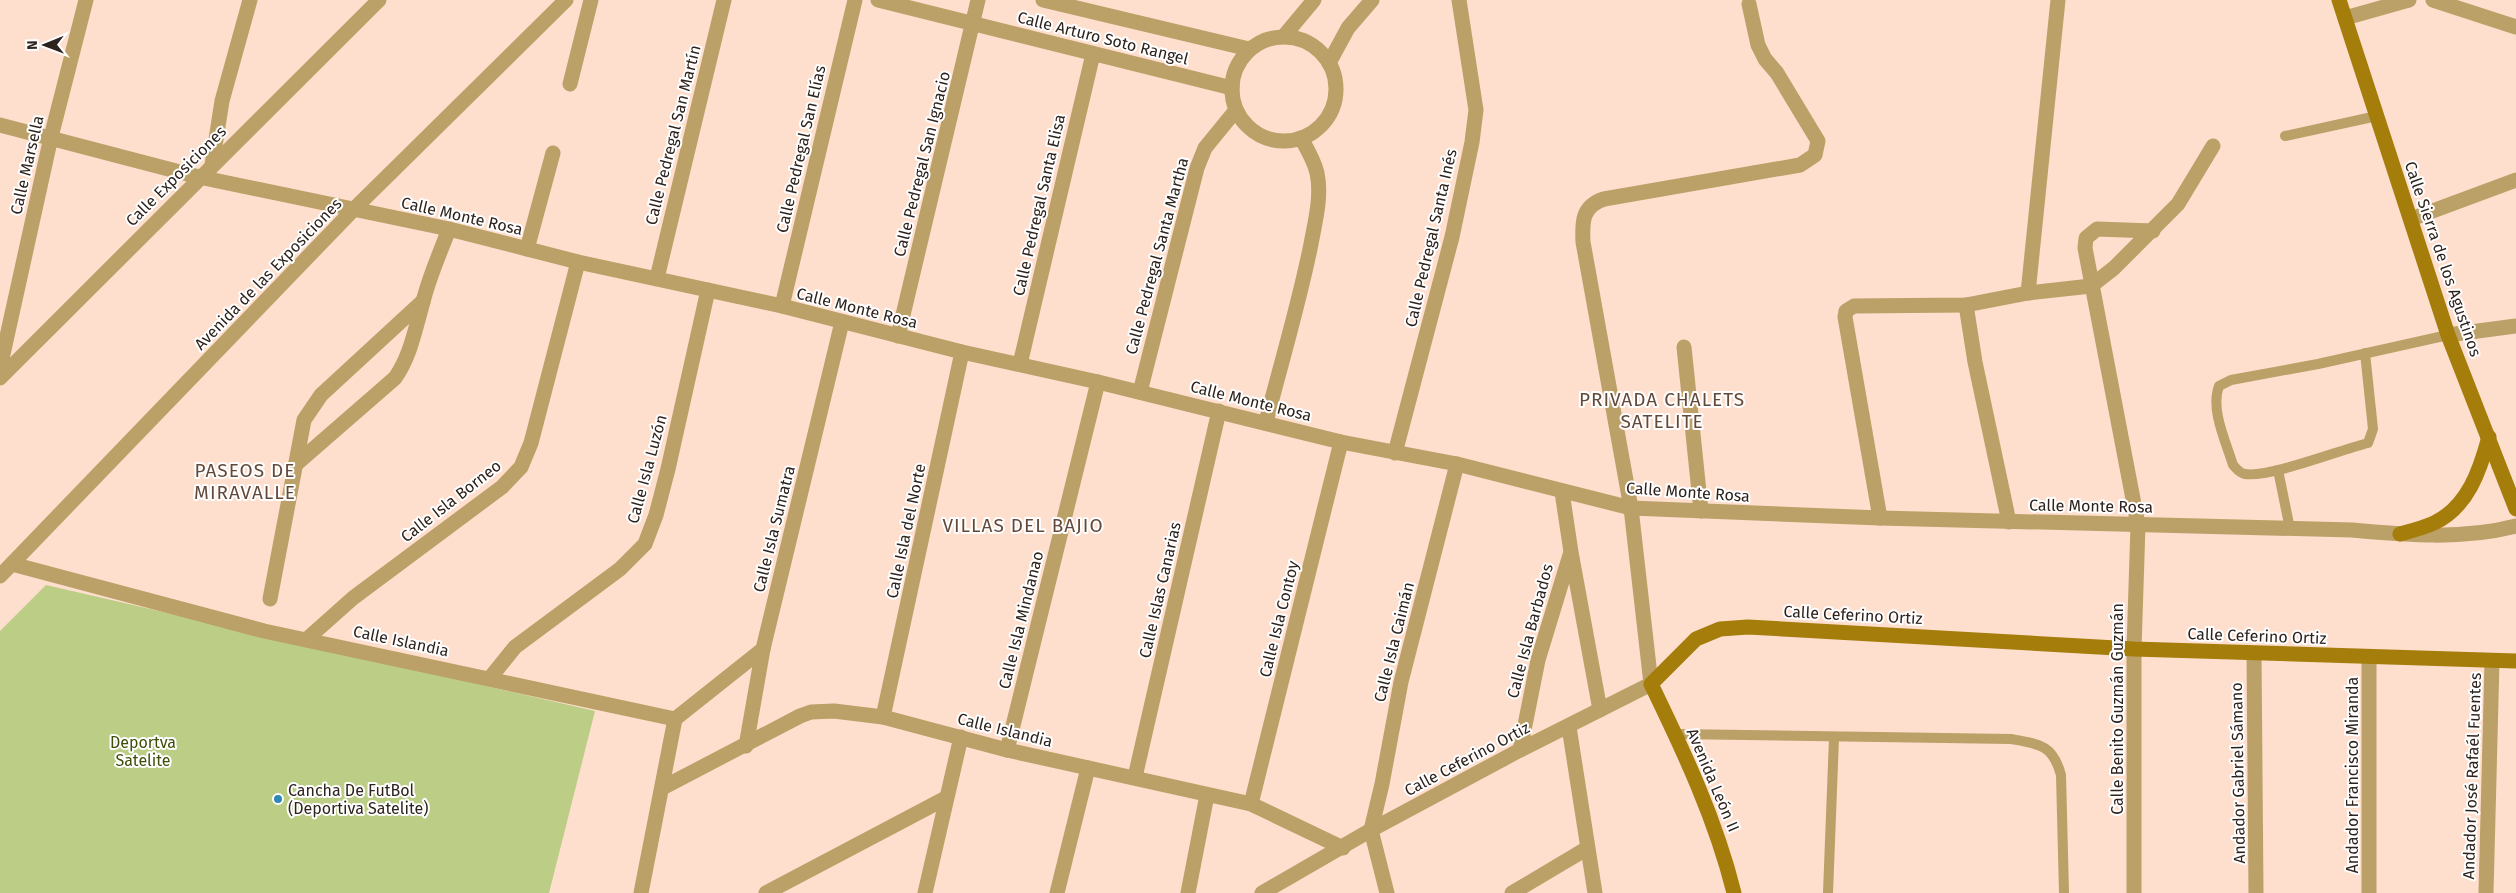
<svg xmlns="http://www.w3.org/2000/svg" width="2516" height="893" viewBox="0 0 2516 893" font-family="'Fira Sans',sans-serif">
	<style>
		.green { fill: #bcce86 }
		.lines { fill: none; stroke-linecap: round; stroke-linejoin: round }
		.lane { stroke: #bba067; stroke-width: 10 }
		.street { stroke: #bba067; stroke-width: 15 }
		.secondary { stroke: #a57d0b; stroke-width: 15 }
		.poi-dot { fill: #2e87b5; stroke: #fff; stroke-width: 2 }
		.labels { text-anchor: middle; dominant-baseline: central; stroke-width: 4; stroke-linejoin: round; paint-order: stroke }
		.street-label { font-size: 16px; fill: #2e221c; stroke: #fff }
		.park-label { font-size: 16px; fill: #414e08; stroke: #fff }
		.poi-label { font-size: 16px; fill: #2e221c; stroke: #fff; text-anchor: start }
		.quarter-label { font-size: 19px; letter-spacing: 1px; fill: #63493a; stroke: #fff }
	</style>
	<rect width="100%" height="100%" fill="#fedecd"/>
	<!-- green -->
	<polygon class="green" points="46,585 595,711 549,893 0,893 0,631"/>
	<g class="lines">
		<!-- lane -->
		<g class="lane">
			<polyline points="2285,136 2377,116"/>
			<path d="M2365 353 2373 429 2368 443C2340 450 2269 478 2245 474 2239 473 2237 469 2233 465 2226 442 2210 409 2219 386L2231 380 2318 364 2448 335"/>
			<polyline points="2278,470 2290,529"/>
			<path d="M1675 734 2011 739C2040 744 2053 745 2061 775L2064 893"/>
			<polyline points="1828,893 1834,738"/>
		</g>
		<!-- street -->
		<g class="street">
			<polyline points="878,0 1232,88"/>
			<polyline points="1043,0 1249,49"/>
			<polyline points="2433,0 2516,27"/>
			<polyline points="2345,18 2409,0"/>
			<polyline points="1284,36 1314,0"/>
			<circle cx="1284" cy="89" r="52"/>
			<polyline points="1329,63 1348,28 1372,0"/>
			<polyline points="570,84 591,0"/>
			<path d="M0 125 199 177 449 229 578 262 782 306 962 352 1098 382 1341 442 1457 464 1631 508 1880 518 2352 530C2407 535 2462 540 2516 526"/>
			<polyline points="212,165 222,101 250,0"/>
			<polyline points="2411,219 2516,180"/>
			<polyline points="527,249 553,153"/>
			<polyline points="657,278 724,0"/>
			<polyline points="2028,293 2058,0"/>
			<polyline points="1966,305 1975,362 2009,522"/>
			<polyline points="782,306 855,0"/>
			<polyline points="2448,335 2516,326"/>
			<polyline points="898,336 978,0"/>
			<polyline points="1684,347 1701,511"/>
			<polyline points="1020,364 1093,54"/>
			<polyline points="0,368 51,137 86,0"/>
			<polyline points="0,378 379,0"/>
			<polyline points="1140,392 1197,168 1205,148 1236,110"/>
			<path d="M1266 422C1281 363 1299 304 1311 244 1315 222 1322 196 1317 173 1314 160 1307 149 1301 138"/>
			<polyline points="1395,453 1452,237 1472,142 1476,110 1459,0"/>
			<path d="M295 465 395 378C411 355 415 329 423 302 429 277 440 253 449 229"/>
			<polyline points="1562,492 1571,552 1600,710"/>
			<polyline points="1880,518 1845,317 1846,311 1854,306 1966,305 2028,293 2091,286 2114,268 2178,204 2213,146"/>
			<polyline points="12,564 264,631 675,719"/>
			<polyline points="0,576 354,209 566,0"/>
			<polyline points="270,599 304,420 321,395 423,301"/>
			<polyline points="307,639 353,598 502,487 521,467 531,443 578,262"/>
			<polyline points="2254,654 2256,893"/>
			<polyline points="2369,657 2369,893"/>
			<polyline points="490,678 515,647 620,569 645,544 656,515 668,469 708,290"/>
			<polyline points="883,717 962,352"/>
			<polyline points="675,719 763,649"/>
			<polyline points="1569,727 1595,893"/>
			<polyline points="746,746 763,649 842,322"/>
			<polyline points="1007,750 1098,382"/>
			<polyline points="1520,750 1538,660 1570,555"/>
			<polyline points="1135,777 1219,411"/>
			<polyline points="664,787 800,716 811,712 834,711 883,717 1007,750 1251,804 1343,848"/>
			<polyline points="1251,804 1341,442"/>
			<polyline points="641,893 675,719"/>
			<polyline points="766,893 946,798"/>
			<polyline points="925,893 961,737"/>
			<polyline points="1057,893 1088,768"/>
			<polyline points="1188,893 1207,795"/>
			<path d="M1262 893 1371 830 1520 750 1651 684 1631 508 1583 242C1582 222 1582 206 1604 199L1800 165 1815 155 1818 141 1777 73 1765 59 1758 45 1749 4"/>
			<polyline points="1387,893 1371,830 1382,784 1401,682 1457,464"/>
			<polyline points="1512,893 1586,849"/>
			<polyline points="2134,893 2134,649 2138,525 2085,248 2086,238 2097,229 2153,231"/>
			<polyline points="2486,893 2492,661"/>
		</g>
		<!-- secondary -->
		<g class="secondary">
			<polyline points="2339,0 2448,335 2516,509"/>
			<path d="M2400 534C2411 531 2423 528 2434 523 2468 507 2480 470 2489 437"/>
			<path d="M1734 893C1716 820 1684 752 1651 684L1696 639 1720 629 1748 627 2134 649 2516 661"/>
		</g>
	</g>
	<!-- markers -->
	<circle class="poi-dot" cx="278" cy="799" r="5"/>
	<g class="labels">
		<!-- street labels -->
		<g class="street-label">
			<text transform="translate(1103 38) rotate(14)">Calle Arturo Soto Rangel</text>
			<text transform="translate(673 135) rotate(-76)">Calle Pedregal San Martín</text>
			<text transform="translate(801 149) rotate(-77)">Calle Pedregal San Elías</text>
			<text transform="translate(922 164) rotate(-76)">Calle Pedregal San Ignacio</text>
			<text transform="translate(27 165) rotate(-77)">Calle Marsella</text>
			<text transform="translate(176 176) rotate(-45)">Calle Exposiciones</text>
			<text transform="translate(1039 205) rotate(-77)">Calle Pedregal Santa Elisa</text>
			<text transform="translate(462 216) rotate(13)">Calle Monte Rosa</text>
			<text transform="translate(1431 238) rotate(-77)">Calle Pedregal Santa Inés</text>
			<text transform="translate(1157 256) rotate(-75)">Calle Pedregal Santa Martha</text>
			<text transform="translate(2443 259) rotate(71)">Calle Sierra de los Agustinos</text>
			<text transform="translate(268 274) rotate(-46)">Avenida de las Exposiciones</text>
			<text transform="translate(857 308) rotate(14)">Calle Monte Rosa</text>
			<text transform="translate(1251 401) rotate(14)">Calle Monte Rosa</text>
			<text transform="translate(647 469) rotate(-75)">Calle Isla Luzón</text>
			<text transform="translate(1688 492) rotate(4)">Calle Monte Rosa</text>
			<text transform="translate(451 501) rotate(-38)">Calle Isla Borneo</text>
			<text transform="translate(2091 506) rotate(1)">Calle Monte Rosa</text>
			<text transform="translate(774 529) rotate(-76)">Calle Isla Sumatra</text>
			<text transform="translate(906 531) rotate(-78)">Calle Isla del Norte</text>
			<text transform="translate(1160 590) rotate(-77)">Calle Islas Canarias</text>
			<text transform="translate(1853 615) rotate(3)">Calle Ceferino Ortiz</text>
			<text transform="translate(1279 619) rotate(-76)">Calle Isla Contoy</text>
			<text transform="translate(1021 620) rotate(-76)">Calle Isla Mindanao</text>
			<text transform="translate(1530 631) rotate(-75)">Calle Isla Barbados</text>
			<text transform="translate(2257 636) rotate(2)">Calle Ceferino Ortiz</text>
			<text transform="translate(401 641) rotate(12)">Calle Islandia</text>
			<text transform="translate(1394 642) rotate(-76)">Calle Isla Caimán</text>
			<text transform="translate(2117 709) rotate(-90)">Calle Benito Guzmán Guzmán</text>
			<text transform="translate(1005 730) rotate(14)">Calle Islandia</text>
			<text transform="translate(1467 759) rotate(-28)">Calle Ceferino Ortiz</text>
			<text transform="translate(2238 773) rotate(-91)">Andador Gabriel Sámano</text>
			<text transform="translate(2352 775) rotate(-90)">Andador Francisco Miranda</text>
			<text transform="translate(2472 776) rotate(-88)">Andador José Rafaél Fuentes</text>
			<text transform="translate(1713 780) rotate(67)">Avenida León II</text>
		</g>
		<!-- park labels -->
		<g class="park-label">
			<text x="143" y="742">Deportva<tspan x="143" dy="18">Satelite</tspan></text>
		</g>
		<!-- poi labels -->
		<g class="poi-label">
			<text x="288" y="790">Cancha De FutBol<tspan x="288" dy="18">(Deportiva Satelite)</tspan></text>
		</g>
		<!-- quarter labels -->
		<g class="quarter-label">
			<text x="1662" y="399">PRIVADA CHALETS<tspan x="1662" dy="22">SATELITE</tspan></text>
			<text x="245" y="470">PASEOS DE<tspan x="245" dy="22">MIRAVALLE</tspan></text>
			<text x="1023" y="525">VILLAS DEL BAJIO</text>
		</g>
	</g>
	<!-- north arrow -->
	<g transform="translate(45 45) rotate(269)" stroke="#ffffff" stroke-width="4" paint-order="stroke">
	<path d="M0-4L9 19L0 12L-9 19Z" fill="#2e221c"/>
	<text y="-8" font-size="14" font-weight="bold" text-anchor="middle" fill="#2e221c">N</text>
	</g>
</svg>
